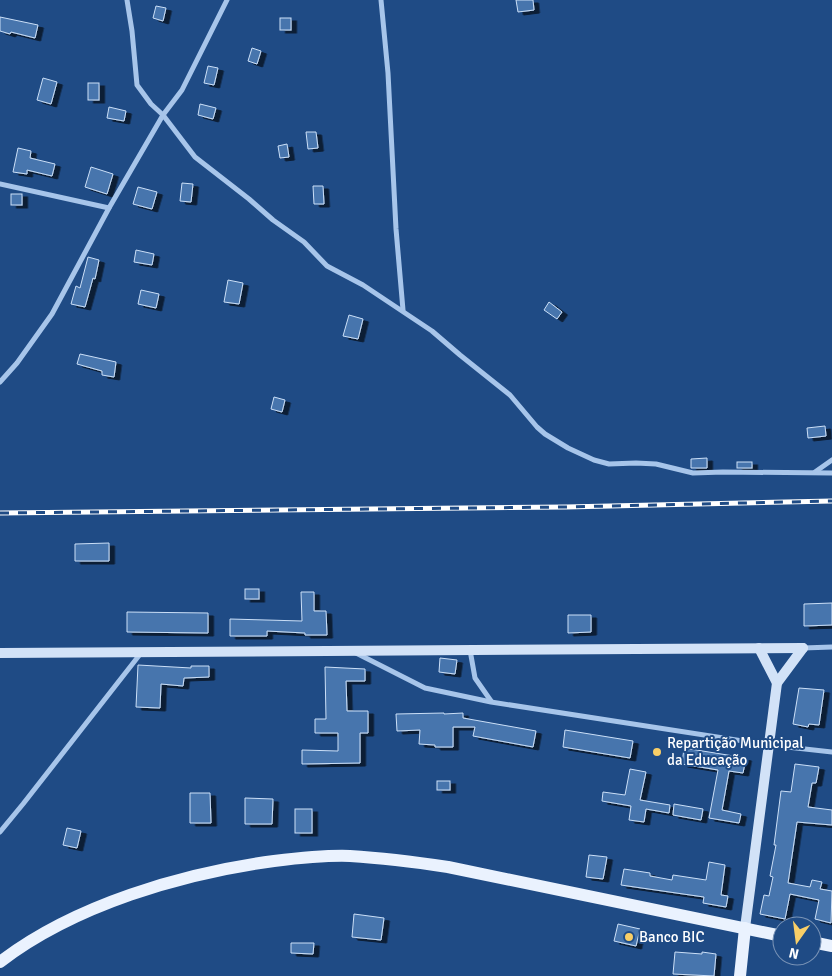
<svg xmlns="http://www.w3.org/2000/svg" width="832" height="976" viewBox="0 0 832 976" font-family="Signika,sans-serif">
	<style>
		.building { fill: #4775ad; stroke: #cbdff7; filter: url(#shadow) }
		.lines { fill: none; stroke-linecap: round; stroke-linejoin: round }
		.street { stroke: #a7c5ea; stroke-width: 5 }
		.secondary { stroke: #d2e2f7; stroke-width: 10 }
		.primary { stroke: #eaf2fe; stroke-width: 12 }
		.rail-casing { stroke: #fff; stroke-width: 5 }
		.rail { stroke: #1f4b85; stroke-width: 3; stroke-dasharray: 9; stroke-linecap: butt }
		.poi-dot { fill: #f8ce67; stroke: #1f4b85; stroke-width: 2 }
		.labels { text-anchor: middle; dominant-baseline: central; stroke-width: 4; stroke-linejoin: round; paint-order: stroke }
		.poi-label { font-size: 15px; fill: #fff; stroke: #1f4b85; text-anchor: start }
	</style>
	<defs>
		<filter id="shadow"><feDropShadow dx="5.5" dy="3" stdDeviation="0" flood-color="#0009"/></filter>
	</defs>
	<rect width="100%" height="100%" fill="#1f4b85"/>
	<!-- building -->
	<g class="building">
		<polygon points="516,0 533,0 534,10 518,12"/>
		<polygon points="156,6 166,8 163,21 153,18"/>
		<polygon points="0,17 38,25 35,38 11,32 10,34 0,31"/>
		<rect x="280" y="18" width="11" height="12"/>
		<polygon points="252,48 261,51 257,64 248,61"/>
		<polygon points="208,66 218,68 214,85 204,83"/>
		<polygon points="43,78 57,82 51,104 37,100"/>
		<rect x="88" y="83" width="11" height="17"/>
		<polygon points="200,104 216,108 213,119 198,115"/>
		<polygon points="109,107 126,111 124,121 107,118"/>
		<polygon points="306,132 316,132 318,148 308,149"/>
		<polygon points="287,144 289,157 280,158 278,146"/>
		<polygon points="18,148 31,151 30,158 55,164 52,176 27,170 27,174 13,172"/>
		<polygon points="91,167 113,174 107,194 85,187"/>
		<polygon points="182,183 193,184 191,202 180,201"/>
		<polygon points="313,186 323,186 324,204 314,204"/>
		<polygon points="138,187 157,192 152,209 133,204"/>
		<rect x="11" y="194" width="11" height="11"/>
		<polygon points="136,250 154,254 152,265 134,262"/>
		<polygon points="88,257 99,260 95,279 93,278 85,307 71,304 76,286 80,288"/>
		<polygon points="228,280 243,283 239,304 224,302"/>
		<polygon points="141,290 159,294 156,308 138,304"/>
		<polygon points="549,302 562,312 557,319 544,310"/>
		<polygon points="349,315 363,319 358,339 343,336"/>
		<polygon points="80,354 116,362 114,377 102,375 102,371 77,364"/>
		<polygon points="274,397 285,400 282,412 271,409"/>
		<polygon points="825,426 826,436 808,438 807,428"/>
		<polygon points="707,458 707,468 691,468 691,459"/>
		<rect x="737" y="462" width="15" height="6"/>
		<polygon points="109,543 109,561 75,561 75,544"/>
		<rect x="245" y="589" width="14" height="10"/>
		<polygon points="301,592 314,592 314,611 326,611 327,635 305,635 305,633 267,631 267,636 230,636 230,619 302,621"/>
		<polygon points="832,603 832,625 804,626 804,604"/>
		<polygon points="127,612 208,613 208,633 127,632"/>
		<polygon points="568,615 591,615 591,632 568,633"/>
		<polygon points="440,658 457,660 455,674 439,672"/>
		<polygon points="138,665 191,668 191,666 209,666 209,677 184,678 183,686 161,684 160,708 136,707"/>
		<polygon points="325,667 365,669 365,681 346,681 347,711 368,711 368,733 360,733 360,763 302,764 302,750 338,751 338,733 315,733 315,719 326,719"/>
		<polygon points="799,688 824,690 819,725 809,724 808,727 793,724"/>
		<polygon points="444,713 444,714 463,713 463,718 536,731 533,747 473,736 475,727 453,727 453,747 435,747 435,745 419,744 420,730 397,731 396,714"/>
		<polygon points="565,730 633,741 630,758 563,747"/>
		<polygon points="684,748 746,758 743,773 729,771 722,810 741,814 739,823 709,818 718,770 682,764"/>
		<polygon points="795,764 819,767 816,783 812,783 808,807 832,810 832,825 797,822 788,883 810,887 812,880 822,882 820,889 832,891 831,923 815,919 819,900 790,894 785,919 760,914 764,895 769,896 773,877 770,876 776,845 774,845 781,791 791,792"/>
		<polygon points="630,769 646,772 640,800 670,805 669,813 646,809 644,822 629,820 631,806 602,801 603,792 625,795"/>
		<rect x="437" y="781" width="13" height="9"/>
		<polygon points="190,793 210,793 211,823 190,823"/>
		<polygon points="245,798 273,799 272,824 245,824"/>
		<polygon points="674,804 703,809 701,820 673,815"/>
		<rect x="295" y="809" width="17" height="24"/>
		<polygon points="67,828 81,831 77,848 63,845"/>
		<polygon points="589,855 607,857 603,879 586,877"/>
		<polygon points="709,862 725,865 721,895 728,896 726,907 703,903 704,897 621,885 624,869 650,873 650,876 672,880 673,875 706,880"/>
		<polygon points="354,914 384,918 381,940 352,937"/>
		<polygon points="618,924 640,929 636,946 614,941"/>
		<polygon points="291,943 314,943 313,954 291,953"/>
		<polygon points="675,952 702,954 702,952 716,954 714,976 673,974"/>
	</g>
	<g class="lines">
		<!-- street -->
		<g class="street">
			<polyline points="127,0 132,31 137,85 151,104 163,115 195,157 249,199 273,220 304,242 327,266 363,285 432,331 460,355 510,395 537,427 545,434 568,448 594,460 609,464 636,463 656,464 693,473 723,472 832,473"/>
			<polyline points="381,0 388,73 396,229 403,310"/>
			<polyline points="0,184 109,208"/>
			<polyline points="0,382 17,363 52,314 109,208 163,115 182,90 227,0"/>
			<polyline points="815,472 832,460"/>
			<polyline points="803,648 832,647"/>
			<polyline points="470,650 475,678 491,701"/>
			<polyline points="356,653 425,688 491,702 769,745 832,752"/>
			<polyline points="0,832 23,804 141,653"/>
		</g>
		<!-- secondary -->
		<g class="secondary">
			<polyline points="759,648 777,683"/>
			<polyline points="0,653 803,648"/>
			<polyline points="745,928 777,683 803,648"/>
		</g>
		<!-- primary -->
		<g class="primary">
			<polyline points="812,942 832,946"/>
			<path d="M0 962C74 905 183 873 274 861 299 858 325 855 350 856 383 858 415 862 448 867L782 936"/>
			<polyline points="740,976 745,928"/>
		</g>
		<defs>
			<polyline id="rail" points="0,513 566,507 832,501"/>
		</defs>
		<!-- rail casing -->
		<use href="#rail" class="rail-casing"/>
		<!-- rail -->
		<use href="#rail" class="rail"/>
	</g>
	<!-- markers -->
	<g class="poi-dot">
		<circle cx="657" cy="752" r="5"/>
		<circle cx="629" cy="937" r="5"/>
	</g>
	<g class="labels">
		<!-- poi labels -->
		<g class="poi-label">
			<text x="667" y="743">Repartição Municipal<tspan x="667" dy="17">da Educação</tspan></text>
			<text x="639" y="937">Banco BIC</text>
		</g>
	</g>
	<!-- north arrow -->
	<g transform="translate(797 941) rotate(194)"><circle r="24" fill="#1f4b85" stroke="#7993b6"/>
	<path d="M0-4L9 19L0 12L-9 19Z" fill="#f8ce67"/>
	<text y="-8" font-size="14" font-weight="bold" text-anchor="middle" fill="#ffffff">N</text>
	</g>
</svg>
